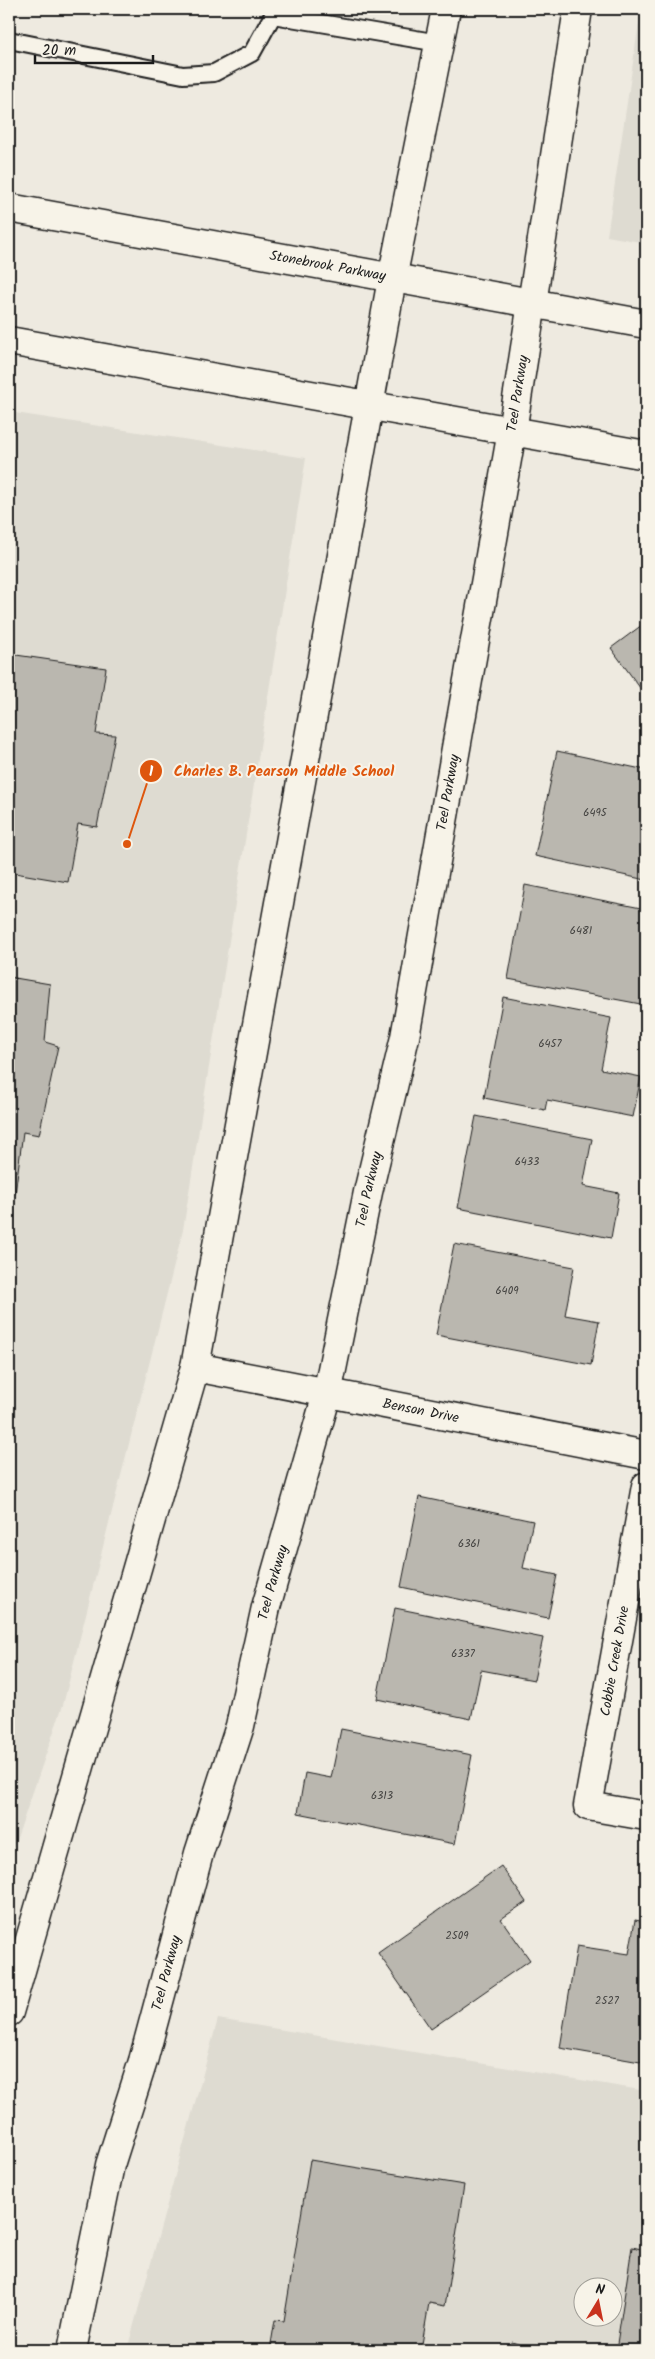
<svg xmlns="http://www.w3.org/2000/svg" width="655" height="2359" viewBox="0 0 655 2359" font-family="Kalam,sans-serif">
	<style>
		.built { fill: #dedbd1; fill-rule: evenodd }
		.building { fill: #bab7af; stroke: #1c1c1c }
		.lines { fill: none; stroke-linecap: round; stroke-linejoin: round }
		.lane-casing { stroke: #1c1c1c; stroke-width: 20 }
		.street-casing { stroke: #1c1c1c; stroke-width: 31 }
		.secondary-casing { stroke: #1c1c1c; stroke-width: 31 }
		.lane { stroke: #f7f3e8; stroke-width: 16 }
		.street { stroke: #f7f3e8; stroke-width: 28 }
		.secondary { stroke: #f7f3e8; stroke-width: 28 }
		.labels { text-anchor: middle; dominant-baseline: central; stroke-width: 4; stroke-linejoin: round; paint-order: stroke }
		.number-label { font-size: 11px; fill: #444341 }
		.street-label { font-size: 14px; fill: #1c1c1c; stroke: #f7f3e8 }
		.leader { fill: none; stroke: #de560d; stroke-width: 2 }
		.callout-dot { fill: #de560d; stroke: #f7f3e8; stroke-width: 2 }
		.mark-label { font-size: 15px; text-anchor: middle; font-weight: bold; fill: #fff }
		.callout-label { font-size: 15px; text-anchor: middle; font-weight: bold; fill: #de560d; stroke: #f7f3e8; stroke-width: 4; stroke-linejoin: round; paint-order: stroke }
	</style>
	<rect width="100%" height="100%" fill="#eeeae0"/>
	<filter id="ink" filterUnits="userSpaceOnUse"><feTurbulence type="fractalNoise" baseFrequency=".02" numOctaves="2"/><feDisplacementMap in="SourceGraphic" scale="10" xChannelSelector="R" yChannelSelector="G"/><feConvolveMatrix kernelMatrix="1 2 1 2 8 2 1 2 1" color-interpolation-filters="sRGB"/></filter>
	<g filter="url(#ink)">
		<!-- built -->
		<g class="built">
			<polygon points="641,9 646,9 646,243 607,236"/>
			<polygon points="9,412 306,458 183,1230 63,1705 9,1861"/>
			<path d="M218 2019 646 2091V2350H127ZM582 2286H612V2316H582Z"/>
		</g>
		<!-- building -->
		<g class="building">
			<polygon points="646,622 646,696 611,648"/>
			<polygon points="9,654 106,668 96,734 115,735 97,827 78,824 68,882 9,872"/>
			<polygon points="557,751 646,770 646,880 535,856"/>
			<polygon points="525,885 646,909 646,1005 508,979"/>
			<polygon points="9,977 50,984 45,1042 58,1046 39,1135 23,1132 15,1194 9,1193"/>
			<polygon points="503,997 611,1018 601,1069 641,1077 633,1117 547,1100 545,1110 484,1098"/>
			<polygon points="476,1116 592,1139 583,1186 619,1193 611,1238 458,1208"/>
			<polygon points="454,1244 574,1267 565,1315 599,1321 591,1365 436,1335"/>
			<polygon points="419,1497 533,1521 523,1568 557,1575 548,1618 401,1587"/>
			<polygon points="395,1608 543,1638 534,1680 481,1670 471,1719 377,1699"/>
			<polygon points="341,1729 472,1755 455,1844 298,1813 305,1773 331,1778"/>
			<polygon points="501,1866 526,1902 501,1919 530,1960 431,2029 378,1953"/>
			<polygon points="635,1920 646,1922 646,2063 560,2048 577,1946 629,1954"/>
			<polygon points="310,2160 464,2185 445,2306 429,2303 421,2350 270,2350 275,2320 284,2321"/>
			<polygon points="632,2247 646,2250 646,2350 616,2350"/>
			<polygon points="512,2342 535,2350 510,2350"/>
		</g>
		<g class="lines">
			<defs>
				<g id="lane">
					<polyline points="273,15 439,43"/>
					<polyline points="9,40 183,75 214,73 252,53 273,15 274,9"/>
				</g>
				<g id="street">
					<path id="s1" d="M195 1367 646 1455"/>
					<polyline points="646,1486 588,1806 646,1816"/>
				</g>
				<g id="secondary">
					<path id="s2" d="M9 208 646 324"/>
					<polyline points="9,341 646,455"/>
					<polyline points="9,2012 195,1367 392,279 446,9"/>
					<path id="s3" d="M72 2350 110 2165 143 2061 199 1853 240 1726 266 1607 327 1394 368 1192 405 1037 512 431 578 9"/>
				</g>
			</defs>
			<!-- lane casing -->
			<use href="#lane" class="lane-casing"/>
			<!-- street casing -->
			<use href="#street" class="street-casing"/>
			<!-- secondary casing -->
			<use href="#secondary" class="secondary-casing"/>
			<!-- lane -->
			<use href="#lane" class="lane"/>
			<!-- street -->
			<use href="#street" class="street"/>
			<!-- secondary -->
			<use href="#secondary" class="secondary"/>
		</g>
	</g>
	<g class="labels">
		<!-- number labels -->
		<g class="number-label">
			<text x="595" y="813">6495</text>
			<text x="581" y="931">6481</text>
			<text x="550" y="1044">6457</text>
			<text x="527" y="1162">6433</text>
			<text x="507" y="1291">6409</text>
			<text x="469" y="1544">6361</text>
			<text x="463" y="1654">6337</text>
			<text x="382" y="1796">6313</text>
			<text x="457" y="1936">2509</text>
			<text x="607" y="2001">2527</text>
		</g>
		<!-- street labels -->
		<g class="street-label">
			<text stroke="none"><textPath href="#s2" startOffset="324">Stonebrook Parkway</textPath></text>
			<text stroke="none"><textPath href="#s3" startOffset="2009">Teel Parkway</textPath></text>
			<text stroke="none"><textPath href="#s3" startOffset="1604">Teel Parkway</textPath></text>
			<text stroke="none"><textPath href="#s3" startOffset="1199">Teel Parkway</textPath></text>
			<text stroke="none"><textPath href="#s1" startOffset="230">Benson Drive</textPath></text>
			<text stroke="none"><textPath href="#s3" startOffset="794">Teel Parkway</textPath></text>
			<text transform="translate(615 1661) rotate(-80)">Cobbie Creek Drive</text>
			<text stroke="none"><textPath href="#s3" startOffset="389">Teel Parkway</textPath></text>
		</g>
	</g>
	<!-- callouts -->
	<path class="leader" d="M127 844L151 771"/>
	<g class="callout-dot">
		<circle cx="127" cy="844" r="5"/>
		<circle cx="151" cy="771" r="12"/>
	</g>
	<g class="mark-label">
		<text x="151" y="776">1</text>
	</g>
	<g class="callout-label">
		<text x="284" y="776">Charles B. Pearson Middle School</text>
	</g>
	<!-- margin -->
	<rect width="655" height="2359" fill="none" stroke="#f7f3e8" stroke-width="30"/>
	<rect x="15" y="15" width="625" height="2329" fill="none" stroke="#1c1c1c" stroke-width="2" filter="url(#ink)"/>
	<!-- north arrow -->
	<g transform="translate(598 2302) rotate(10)"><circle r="24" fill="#f7f3e8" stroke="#9f9d96"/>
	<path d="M0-4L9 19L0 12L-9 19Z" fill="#c8321e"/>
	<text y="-8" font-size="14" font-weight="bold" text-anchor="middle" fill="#1c1c1c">N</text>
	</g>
	<!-- scale -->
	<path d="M35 55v8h118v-8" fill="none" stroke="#1c1c1c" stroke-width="2.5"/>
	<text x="42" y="55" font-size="15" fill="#1c1c1c" stroke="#f7f3e8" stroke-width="4" paint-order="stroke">20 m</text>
</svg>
